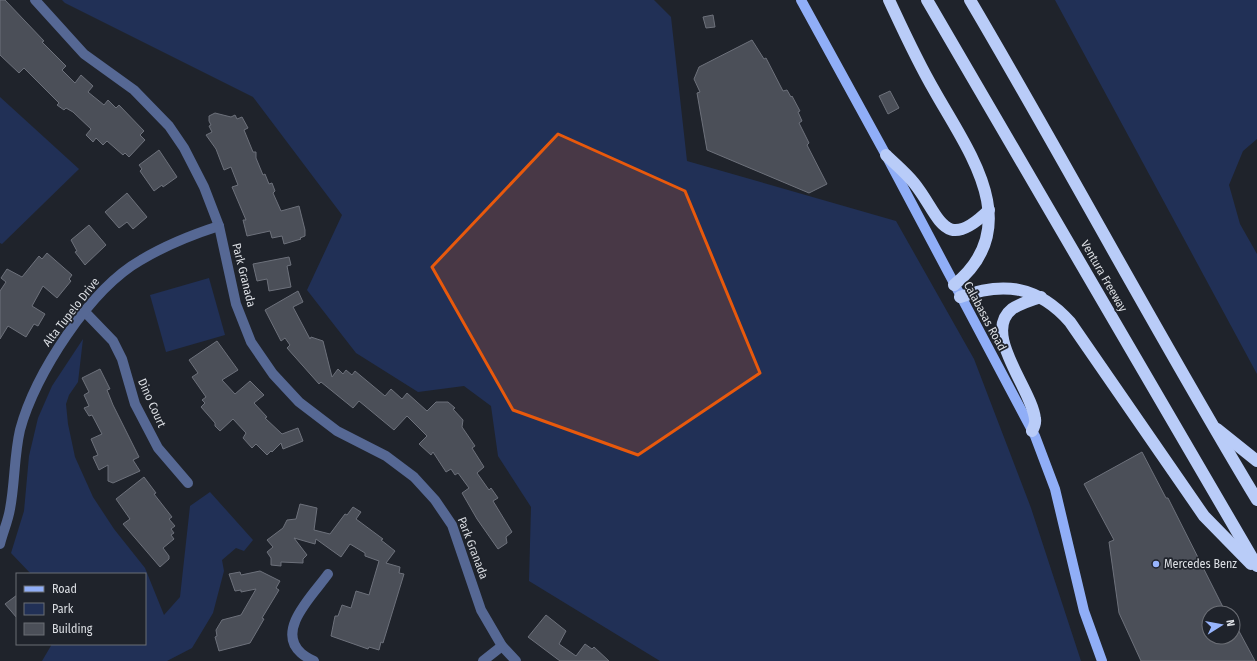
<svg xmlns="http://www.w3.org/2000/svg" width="1257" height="661" viewBox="0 0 1257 661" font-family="'Fira Sans Condensed',sans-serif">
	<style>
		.green { fill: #213056 }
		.building { fill: #4b4f58; stroke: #6d717b }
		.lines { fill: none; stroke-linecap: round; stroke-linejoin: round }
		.minor { stroke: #566894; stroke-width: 10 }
		.major { stroke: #90aef7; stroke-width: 10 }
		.highway { stroke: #b9ccf8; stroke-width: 12 }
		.marked { fill: #e8590c; fill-opacity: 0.2; stroke: #e8590c; stroke-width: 3; stroke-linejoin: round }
		.poi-dot { fill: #98b5fd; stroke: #1f232b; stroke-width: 1.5 }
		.labels { text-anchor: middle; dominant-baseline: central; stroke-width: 3.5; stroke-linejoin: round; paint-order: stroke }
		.street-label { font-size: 12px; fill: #dcdfe4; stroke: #1f232b }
		.poi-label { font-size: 12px; fill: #dcdfe4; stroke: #1f232b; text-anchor: start }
	</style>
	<rect width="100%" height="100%" fill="#1f232b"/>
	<!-- green -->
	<g class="green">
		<polygon points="62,0 654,0 671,17 687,161 896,221 974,359 1031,508 1081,661 660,661 529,581 531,507 498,456 491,406 464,386 418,392 356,353 307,290 342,215 253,97 65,3"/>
		<polygon points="1055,0 1257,0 1257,139 1243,151 1229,185 1240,224 1257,254 1257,374"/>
		<polygon points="0,97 79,169 2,244 0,243"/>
		<polygon points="209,278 225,335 166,352 150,295"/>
		<polygon points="83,339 78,382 69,395 66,404 68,424 75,457 93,497 114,529 145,568 164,615 180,597 190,506 210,492 253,540 244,551 236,548 222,560 224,571 213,613 192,648 167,661 42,661 52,644 145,644 145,574 31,574 11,553 24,511 29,456 38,418 52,386"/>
	</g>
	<!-- building -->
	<g class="building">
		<polygon points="0,0 5,0 44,41 42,42 66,66 62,70 75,83 81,75 93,86 88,92 104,105 108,100 116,108 119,105 144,131 140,135 145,140 129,157 125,153 123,155 107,141 103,145 96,138 93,142 86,135 91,129 73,112 66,108 64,110 57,105 59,103 24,68 19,73 0,55"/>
		<polygon points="713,15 715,27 706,28 703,17"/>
		<polygon points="752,40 764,59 766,58 783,91 787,90 791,97 792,96 800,111 798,112 802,121 799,123 809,143 807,145 827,184 809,193 707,150 697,93 700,92 694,79 699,67"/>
		<polygon points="890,91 899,108 888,114 879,96"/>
		<polygon points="215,113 231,117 235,115 237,119 242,117 248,128 244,130 253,152 256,152 256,158 263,175 265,174 269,184 272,183 275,191 273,193 281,211 299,206 305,230 305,236 300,238 301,239 284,244 282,236 272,238 270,231 247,236 243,220 246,220 232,187 238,185 231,167 224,170 216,149 206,135 212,132 209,126 211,125 209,121 209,116"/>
		<polygon points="159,150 177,177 163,187 162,185 154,191 140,171 142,169 139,165"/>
		<polygon points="127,193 147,217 133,229 127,222 119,228 105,212"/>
		<polygon points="89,225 106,245 85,265 75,252 77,251 71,240"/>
		<polygon points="47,253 72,275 69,279 71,281 57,298 43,286 32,306 45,314 38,326 34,324 26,337 8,326 0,339 0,291 6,282 1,278 7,269 22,277 39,256 42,259"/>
		<polygon points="289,257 291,265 287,266 291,287 269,291 267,279 257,281 253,264"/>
		<polygon points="298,291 303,302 293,307 310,339 311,337 323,341 332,377 338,369 343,374 346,370 352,375 355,371 385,396 391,389 402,399 407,393 427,411 436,402 448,402 455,408 453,409 463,420 462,427 475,446 472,448 484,467 477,473 489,490 491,488 498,498 493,501 512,532 506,537 507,543 498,549 477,519 462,493 469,488 458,473 455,475 451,469 446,472 433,452 431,455 419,444 427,436 407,416 394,430 359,401 353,408 321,382 319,384 287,348 290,345 285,338 281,341 265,310"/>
		<polygon points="217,341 238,370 222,380 235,394 250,381 264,395 254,403 267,417 265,418 282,434 298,428 303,441 283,449 281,443 272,452 271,451 267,455 256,444 252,448 243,438 246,433 233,419 220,431 215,426 215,423 201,407 205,403 202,400 206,397 192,377 198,373 189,360"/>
		<polygon points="100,369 110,389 107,390 113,405 139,457 133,460 140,471 113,483 108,481 108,465 99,470 93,457 98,455 91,439 102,434 92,415 89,416 84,408 89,406 84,395 89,392 82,378"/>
		<polygon points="1142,452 1166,498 1168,498 1226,613 1209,613 1209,637 1233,637 1233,620 1255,661 1141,661 1119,613 1109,542 1114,540 1084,484"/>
		<polygon points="144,477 156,493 154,494 172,517 169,519 175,526 171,529 174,533 171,535 174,539 163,548 169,556 169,559 160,567 123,524 130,519 116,499"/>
		<polygon points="300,504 317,508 314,530 330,534 345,514 347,515 353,507 361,512 356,519 383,539 381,540 395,551 386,563 400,567 399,573 404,574 383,643 381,642 379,650 369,647 368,649 331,636 335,616 338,616 342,605 351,608 356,591 369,595 379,561 365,556 365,553 350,544 341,557 316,539 315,544 294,538 307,555 303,559 303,563 281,562 281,566 271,565 271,558 267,552 273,547 267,540 283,528 287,520 296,519"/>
		<polygon points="260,571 280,581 276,588 279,590 262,618 264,619 250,643 219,651 215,637 217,636 216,630 222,620 241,615 256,589 241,592 241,590 235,591 229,574 240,572 241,575"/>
		<polygon points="17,595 17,618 5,604"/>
		<polygon points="546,615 566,631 559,644 576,656 585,644 592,649 594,647 609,661 560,661 528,637"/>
	</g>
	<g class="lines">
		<!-- minor -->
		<g class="minor">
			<polyline points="35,0 84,54 134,90 169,126 184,148 204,187 219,226 236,304 251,342 273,374 299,402 337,431 386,456 414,477 435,500 452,525 481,610 502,646 516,661"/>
			<polyline points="85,312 113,341 122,359 135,404 158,448 188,483"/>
			<path d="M0 544C3 532 8 521 10 509 15 483 14 456 20 430 35 374 90 289 141 260 166 245 191 235 219 226"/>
			<path d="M314 661C310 659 304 656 301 653 275 630 314 594 328 574"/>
			<polyline points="483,661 502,646"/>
		</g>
		<!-- major -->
		<polyline class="major" points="801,0 886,155 1035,436 1055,489 1084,611 1102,661"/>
		<!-- highway -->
		<g class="highway">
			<path d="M889 0C903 30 917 61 934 90 968 151 1027 226 954 285"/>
			<polyline points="927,0 1257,566"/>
			<path d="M970 0C1068 166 1158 336 1257 500"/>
			<path d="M886 155C895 164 906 173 914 183 940 215 943 255 989 210"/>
			<path d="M960 297C1004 281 1038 286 1070 322L1204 516 1251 564"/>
			<polyline points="1217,429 1257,461"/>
			<path d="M1032 431C1034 427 1036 423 1035 419 1032 389 981 333 1012 309 1021 303 1031 300 1041 297"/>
		</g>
	</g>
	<!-- marked area -->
	<path class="marked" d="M558 134 685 191 760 373 638 455 513 410 432 267Z"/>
	<!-- markers -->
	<circle class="poi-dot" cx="1156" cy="564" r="4"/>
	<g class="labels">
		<!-- street labels -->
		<g class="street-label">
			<text transform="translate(244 275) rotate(76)">Park Granada</text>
			<text transform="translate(1104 276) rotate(60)">Ventura Freeway</text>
			<text transform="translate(71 312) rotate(-52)">Alta Tupelo Drive</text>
			<text transform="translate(985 316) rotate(62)">Calabasas Road</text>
			<text transform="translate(152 403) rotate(66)">Dino Court</text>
			<text transform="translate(473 548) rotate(69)">Park Granada</text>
		</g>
		<!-- poi labels -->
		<g class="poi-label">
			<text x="1164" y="564">Mercedes Benz</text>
		</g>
	</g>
	<!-- legend -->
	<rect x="16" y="573" width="130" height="72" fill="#1f232b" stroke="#6b6e75"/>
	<rect x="24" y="586" width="20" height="6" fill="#90aef7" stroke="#6b6e75"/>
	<text x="52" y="593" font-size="12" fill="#dcdfe4">Road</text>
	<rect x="24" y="603" width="20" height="12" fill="#213056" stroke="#6b6e75"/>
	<text x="52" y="613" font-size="12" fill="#dcdfe4">Park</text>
	<rect x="24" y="623" width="20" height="12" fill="#4b4f58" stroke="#6b6e75"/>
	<text x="52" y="633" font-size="12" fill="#dcdfe4">Building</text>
	<!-- north arrow -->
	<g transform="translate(1221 625) rotate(79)"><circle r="19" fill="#1f232b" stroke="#6b6e75"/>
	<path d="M0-3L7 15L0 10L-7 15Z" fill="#98b5fd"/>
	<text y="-6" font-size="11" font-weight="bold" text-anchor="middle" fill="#dcdfe4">N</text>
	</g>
</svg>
